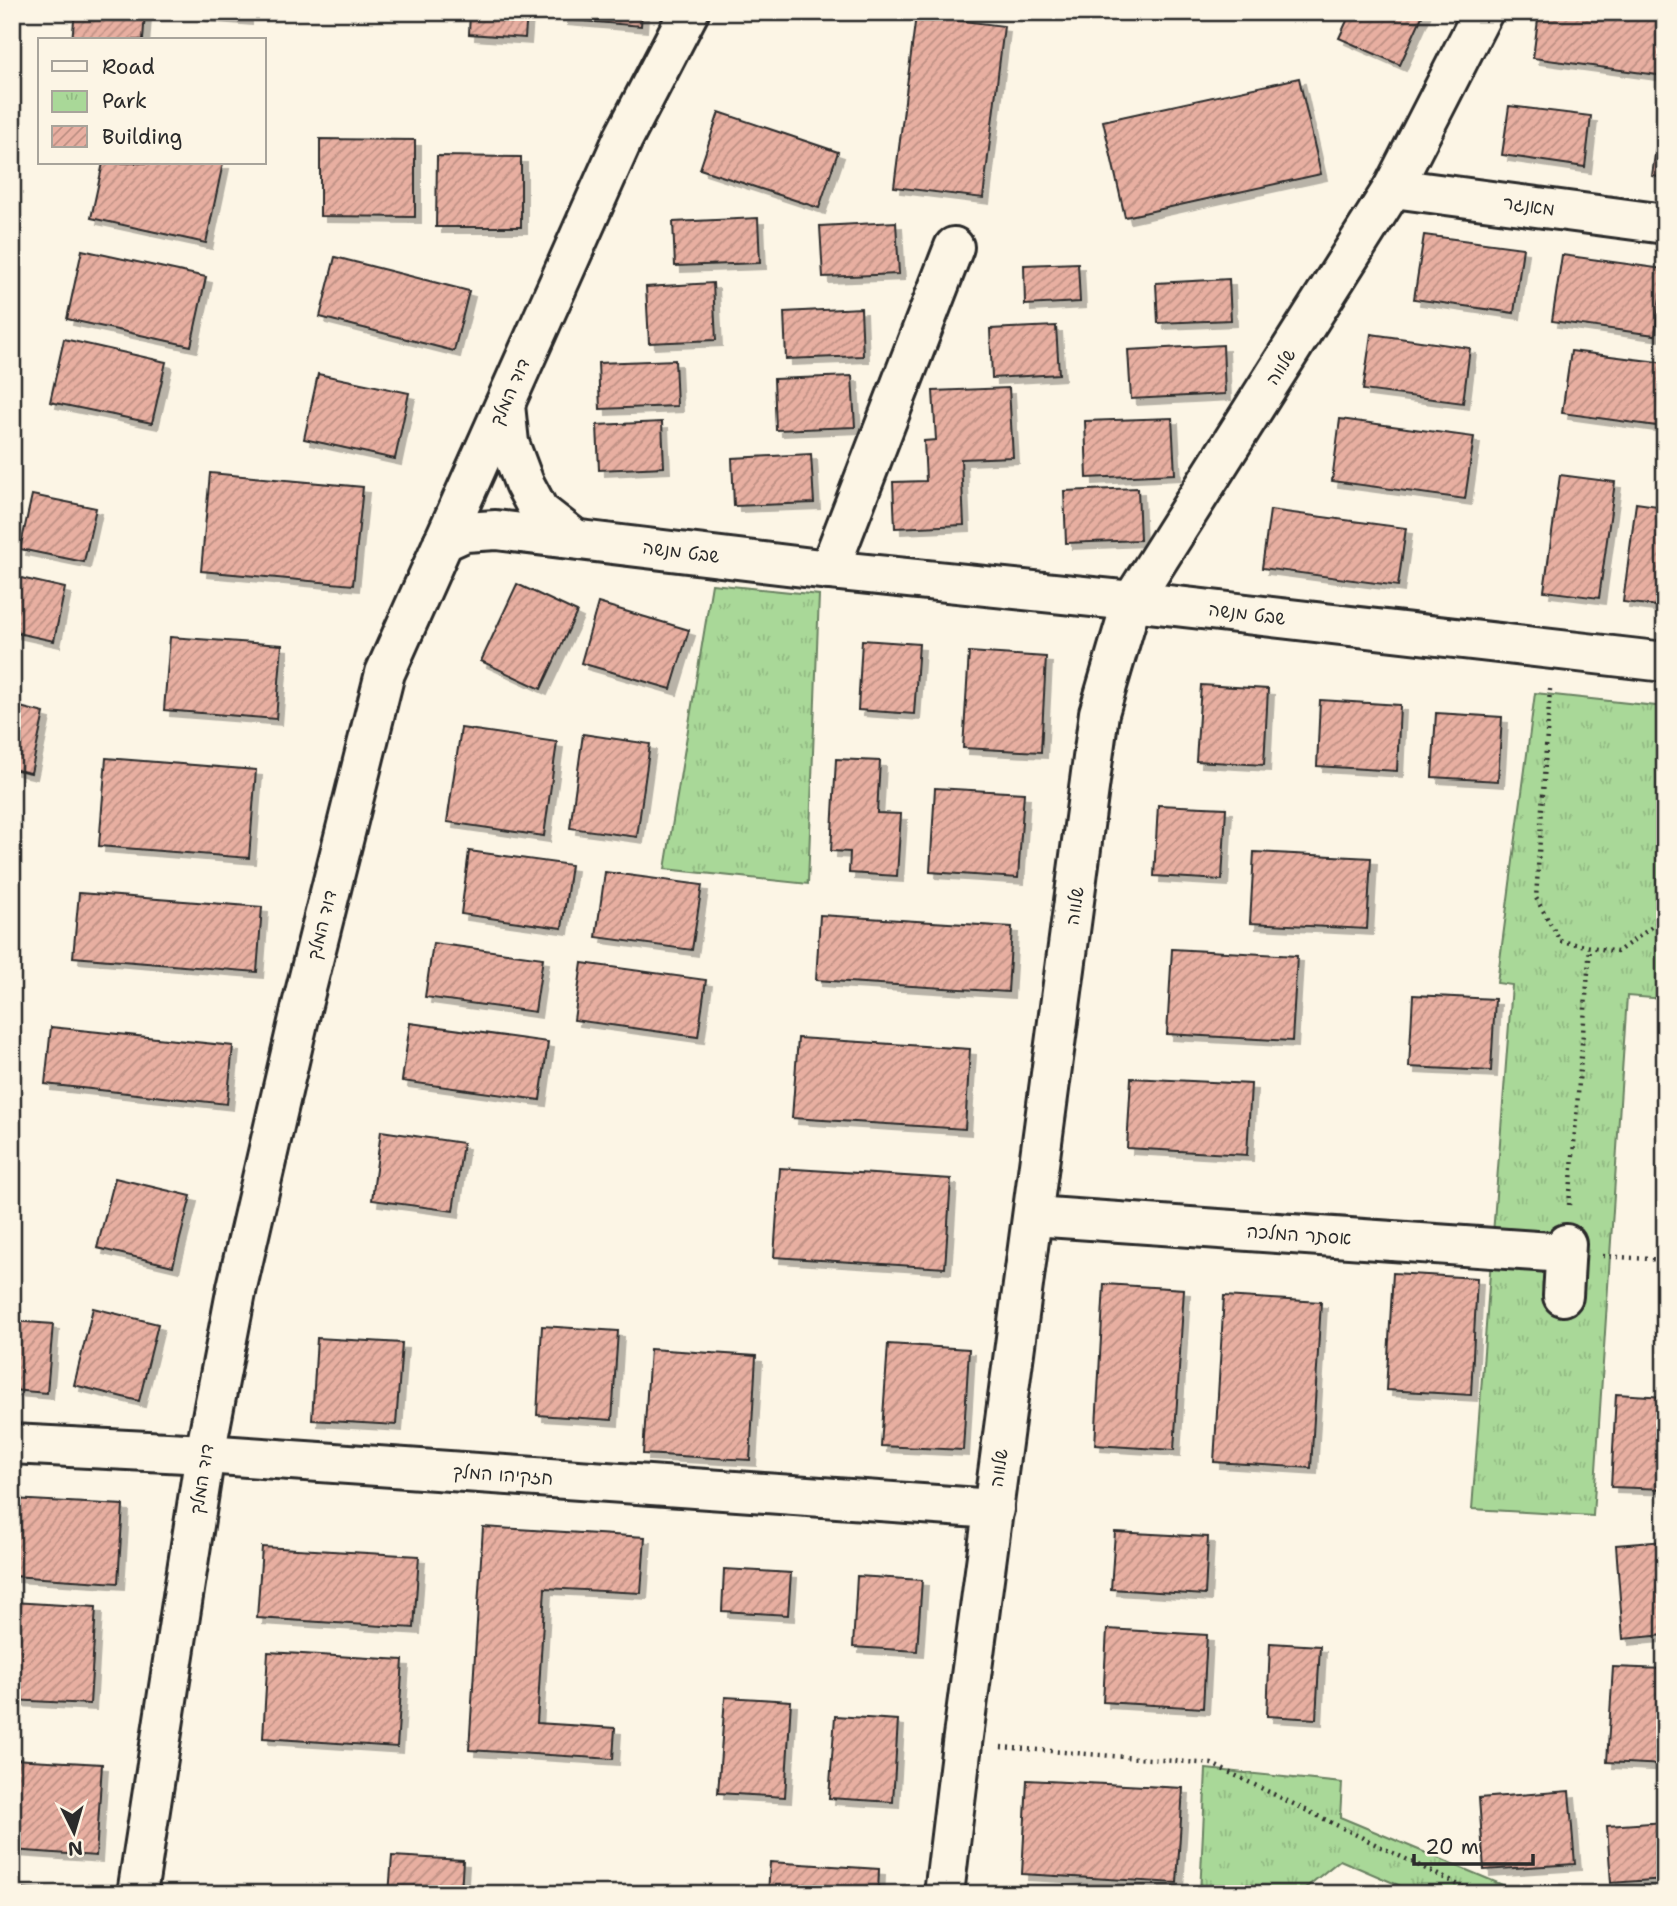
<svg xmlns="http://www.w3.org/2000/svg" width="1677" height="1906" viewBox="0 0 1677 1906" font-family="'Shantell Sans','Playpen Sans Hebrew',sans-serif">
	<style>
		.park { fill: url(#park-tufts); stroke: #6a8262; stroke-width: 2 }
		.building { fill: url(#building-hatch); stroke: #2b2b2b; stroke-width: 2; filter: url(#shadow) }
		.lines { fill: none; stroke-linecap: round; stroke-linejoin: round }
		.minor-casing { stroke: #2b2b2b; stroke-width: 44 }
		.path { stroke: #2b2b2b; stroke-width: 4.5; stroke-dasharray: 2 5; stroke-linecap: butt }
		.minor { stroke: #fcf5e5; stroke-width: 38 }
		.labels { text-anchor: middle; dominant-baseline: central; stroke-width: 5; stroke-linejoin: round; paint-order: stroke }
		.street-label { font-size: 18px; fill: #2b2b2b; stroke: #fcf5e5 }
	</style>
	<defs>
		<pattern id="park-tufts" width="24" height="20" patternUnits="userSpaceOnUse" patternTransform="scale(1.75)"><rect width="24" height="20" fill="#a9d898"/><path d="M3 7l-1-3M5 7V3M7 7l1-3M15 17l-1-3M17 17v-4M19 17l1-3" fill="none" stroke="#92ba83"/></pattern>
		<pattern id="building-hatch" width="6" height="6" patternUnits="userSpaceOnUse" patternTransform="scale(1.75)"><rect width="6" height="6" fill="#e8afa1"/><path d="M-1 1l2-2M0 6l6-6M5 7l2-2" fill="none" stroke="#bc8f83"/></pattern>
		<filter id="shadow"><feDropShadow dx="6" dy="6" stdDeviation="0" flood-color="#0004"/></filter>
	</defs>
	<rect width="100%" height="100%" fill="#fcf5e5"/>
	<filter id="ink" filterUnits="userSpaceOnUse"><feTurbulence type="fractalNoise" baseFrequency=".0143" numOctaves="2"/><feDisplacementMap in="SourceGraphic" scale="14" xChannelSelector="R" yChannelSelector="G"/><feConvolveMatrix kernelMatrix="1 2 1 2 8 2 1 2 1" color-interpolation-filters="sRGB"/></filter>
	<g filter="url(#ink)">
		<!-- park -->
		<g class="park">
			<polygon points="712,584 819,595 808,884 665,869"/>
			<polygon points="1535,693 1665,707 1665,999 1627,996 1593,1516 1472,1509 1512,985 1497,983"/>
			<polygon points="1206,1769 1342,1783 1340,1817 1524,1894 1419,1894 1340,1860 1298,1894 1200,1894"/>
		</g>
		<!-- building -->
		<g class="building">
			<polygon points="75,12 145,12 143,40 72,40"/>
			<polygon points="201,12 246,12 246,19 200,15"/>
			<polygon points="470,12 527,12 525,38 469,34"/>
			<polygon points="562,12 642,12 641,26 562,19"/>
			<polygon points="1351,12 1424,12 1400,65 1339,38"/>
			<polygon points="1539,12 1665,12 1665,76 1533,58"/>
			<polygon points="916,15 1004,26 983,198 894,187"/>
			<polygon points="1299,78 1321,174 1125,217 1103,121"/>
			<polygon points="1509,106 1591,116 1585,167 1502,155"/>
			<polygon points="719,112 838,152 819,208 700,169"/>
			<polygon points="1659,126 1665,127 1665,178 1652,176"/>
			<polygon points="320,139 415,140 415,217 320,216"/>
			<polygon points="437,156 521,157 521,227 436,227"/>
			<polygon points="103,163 223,163 206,243 91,218"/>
			<polygon points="758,218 760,263 675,266 673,222"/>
			<polygon points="896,222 899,274 823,277 820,226"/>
			<polygon points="1424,235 1523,248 1514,313 1414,299"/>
			<polygon points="82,250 206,277 191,346 67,319"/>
			<polygon points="1562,255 1664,269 1655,335 1552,321"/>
			<polygon points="335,257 469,291 454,351 320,317"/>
			<polygon points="1078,263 1080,302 1025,305 1024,265"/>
			<polygon points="1229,279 1231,320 1158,323 1156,283"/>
			<polygon points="713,283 716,340 649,343 646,287"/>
			<polygon points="861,308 863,356 786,359 784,312"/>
			<polygon points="1056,326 1059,374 992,378 990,329"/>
			<polygon points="1371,334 1470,348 1463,403 1363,390"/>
			<polygon points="64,339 166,362 152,423 50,402"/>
			<polygon points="1223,345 1225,394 1131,399 1128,350"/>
			<polygon points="1571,351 1665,363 1664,427 1562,413"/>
			<polygon points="675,360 677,406 600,409 598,363"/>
			<polygon points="318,374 409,393 395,459 304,439"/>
			<polygon points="852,376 855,427 776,430 774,379"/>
			<polygon points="1009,388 1013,457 961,459 964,525 895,528 893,482 926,481 924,441 936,440 933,391"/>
			<polygon points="1172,418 1175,474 1087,478 1085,421"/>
			<polygon points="1340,419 1474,437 1465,499 1332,481"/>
			<polygon points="662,422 664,467 599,470 597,425"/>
			<polygon points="811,454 814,503 734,506 732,458"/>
			<polygon points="210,473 363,487 353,585 201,571"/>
			<polygon points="1560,475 1615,482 1599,598 1544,591"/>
			<polygon points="1138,488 1140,540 1066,543 1064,491"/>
			<polygon points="32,495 96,508 84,562 20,549"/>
			<polygon points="1636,503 1665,507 1665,607 1623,602"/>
			<polygon points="1270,510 1406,528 1398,586 1262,568"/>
			<polygon points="12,576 65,588 54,641 12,632"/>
			<polygon points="517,584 577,612 541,689 481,661"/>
			<polygon points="598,603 689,630 671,689 581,663"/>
			<polygon points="170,637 282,645 276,719 164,710"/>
			<polygon points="862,640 919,644 914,714 858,710"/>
			<polygon points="969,652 1046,657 1041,752 963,748"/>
			<polygon points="1201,685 1268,689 1264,765 1196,761"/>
			<polygon points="1320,700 1400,705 1397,771 1317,766"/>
			<polygon points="12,705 44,713 31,773 12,769"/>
			<polygon points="1436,713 1502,717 1498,781 1432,777"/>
			<polygon points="461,728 557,742 544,836 447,822"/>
			<polygon points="583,734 650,744 637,837 570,828"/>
			<polygon points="106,758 256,770 249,858 99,846"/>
			<polygon points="836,759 880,761 877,813 901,814 897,876 849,873 850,852 831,851"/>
			<polygon points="935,788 1024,793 1018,878 930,872"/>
			<polygon points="1158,805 1226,808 1222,880 1154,876"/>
			<polygon points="469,851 571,865 562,928 461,914"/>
			<polygon points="1254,852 1371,858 1367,929 1250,923"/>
			<polygon points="605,872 702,885 692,950 596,937"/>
			<polygon points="79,893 262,907 257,972 73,957"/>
			<polygon points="820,915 1012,927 1008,992 816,980"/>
			<polygon points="433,943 543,958 535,1012 425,997"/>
			<polygon points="1172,949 1297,956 1292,1041 1167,1034"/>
			<polygon points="582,963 706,980 698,1037 574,1020"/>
			<polygon points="1413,995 1495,999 1491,1071 1409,1067"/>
			<polygon points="410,1023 548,1042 540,1100 402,1081"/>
			<polygon points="51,1027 233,1046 227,1104 45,1084"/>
			<polygon points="798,1038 970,1049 965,1129 792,1118"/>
			<polygon points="1131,1078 1251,1084 1247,1155 1127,1148"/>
			<polygon points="381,1131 463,1143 453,1211 372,1200"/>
			<polygon points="780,1168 951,1179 945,1268 774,1257"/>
			<polygon points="115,1178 191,1196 173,1266 97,1248"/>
			<polygon points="1393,1273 1477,1278 1471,1395 1386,1390"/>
			<polygon points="1104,1284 1184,1289 1174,1450 1095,1445"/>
			<polygon points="1224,1296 1321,1302 1311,1468 1214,1462"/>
			<polygon points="93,1308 158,1324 139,1401 74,1385"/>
			<polygon points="12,1321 53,1324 47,1393 12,1390"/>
			<polygon points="542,1326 618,1331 612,1420 537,1415"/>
			<polygon points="317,1338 402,1343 396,1425 312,1420"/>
			<polygon points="888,1344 969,1349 963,1450 881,1446"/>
			<polygon points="650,1349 756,1356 750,1460 643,1454"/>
			<polygon points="1616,1394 1665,1397 1665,1489 1611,1487"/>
			<polygon points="12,1499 123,1505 118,1583 12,1576"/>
			<polygon points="483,1527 645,1537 641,1593 545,1588 537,1723 615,1728 613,1759 469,1750"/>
			<polygon points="1115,1532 1208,1537 1205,1595 1111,1589"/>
			<polygon points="1665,1541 1665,1635 1623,1639 1616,1545"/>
			<polygon points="262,1547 419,1556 414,1628 257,1618"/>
			<polygon points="724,1569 791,1573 788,1615 722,1611"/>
			<polygon points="857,1576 922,1580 917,1651 853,1647"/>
			<polygon points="12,1602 96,1607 90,1704 12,1700"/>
			<polygon points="1107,1629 1207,1635 1203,1708 1103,1702"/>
			<polygon points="1270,1643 1320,1646 1316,1719 1267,1716"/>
			<polygon points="268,1652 403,1660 397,1747 263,1738"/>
			<polygon points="1613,1667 1665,1669 1665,1765 1607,1762"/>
			<polygon points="725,1697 791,1701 785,1797 718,1793"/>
			<polygon points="835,1716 898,1720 893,1802 829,1798"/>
			<polygon points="12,1759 102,1764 96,1856 12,1850"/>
			<polygon points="1027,1780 1183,1788 1177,1883 1022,1874"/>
			<polygon points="1569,1791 1575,1864 1484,1870 1479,1798"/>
			<polygon points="1665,1822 1665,1879 1611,1883 1607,1826"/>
			<polygon points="392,1856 463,1860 461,1894 389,1894"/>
			<polygon points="770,1862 879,1869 878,1894 768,1894"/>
			<polygon points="12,1888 79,1892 79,1894 12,1894"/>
			<polygon points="989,1888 1041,1891 1041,1894 989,1894"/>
		</g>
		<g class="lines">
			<defs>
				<g id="minor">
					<polyline points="1393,188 1665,224"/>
					<polyline points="505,405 509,443 524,483 539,511 575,539"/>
					<polyline points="443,542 465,532 496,530 829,570 1132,601 1665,662"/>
					<polyline points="829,570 954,247"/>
					<polyline points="1033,1216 1565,1253"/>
					<polyline points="1563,1296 1566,1244"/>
					<polyline points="12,1444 205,1454 994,1509"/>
					<polyline points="137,1894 205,1454 237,1287 302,1005 385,673 623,139 689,12"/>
					<polyline points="944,1894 962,1744 1099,713 1132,601 1393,188 1483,12"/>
				</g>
			</defs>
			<!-- minor casing -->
			<use href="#minor" class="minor-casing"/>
			<!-- path -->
			<g class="path">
				<polyline points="1550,689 1536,898 1560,941 1617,952 1662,920 1665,902"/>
				<polyline points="1569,1205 1590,947"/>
				<polyline points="1603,1256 1665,1260"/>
				<polyline points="1001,1747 1212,1764 1477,1894"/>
			</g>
			<!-- minor -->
			<use href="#minor" class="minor"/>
		</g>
	</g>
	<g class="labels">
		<!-- street labels -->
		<g class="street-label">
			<text transform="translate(1529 206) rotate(8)">מאנגר</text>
			<text transform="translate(1281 367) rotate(-58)">שלווה</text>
			<text transform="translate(510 392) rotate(-66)">דוד המלך</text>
			<text transform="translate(681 552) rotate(7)">שבט מנשה</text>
			<text transform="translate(1247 614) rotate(7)">שבט מנשה</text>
			<text transform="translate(1075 906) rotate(-82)">שלווה</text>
			<text transform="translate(322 925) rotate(-76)">דוד המלך</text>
			<text transform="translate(1299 1235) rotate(4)">אסתר המלכה</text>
			<text transform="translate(999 1468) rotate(-82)">שלווה</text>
			<text transform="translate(503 1475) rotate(4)">חזקיהו המלך</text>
			<text transform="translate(202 1479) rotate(-81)">דוד המלך</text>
		</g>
	</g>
	<!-- margin -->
	<rect width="1677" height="1906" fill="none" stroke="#fcf5e5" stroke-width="42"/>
	<rect x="21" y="21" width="1635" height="1864" fill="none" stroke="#2b2b2b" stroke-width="2.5" filter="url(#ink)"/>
	<!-- legend -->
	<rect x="38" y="38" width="228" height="126" fill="#fcf5e5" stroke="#a8a49b" stroke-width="2"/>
	<rect x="52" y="61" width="35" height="10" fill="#fcf5e5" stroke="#a8a49b" stroke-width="2"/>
	<text x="102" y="74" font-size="21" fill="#2b2b2b">Road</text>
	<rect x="52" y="91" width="35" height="21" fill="url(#park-tufts)" stroke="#a8a49b" stroke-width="2"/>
	<text x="102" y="108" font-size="21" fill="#2b2b2b">Park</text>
	<rect x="52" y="126" width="35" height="21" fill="url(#building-hatch)" stroke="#a8a49b" stroke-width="2"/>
	<text x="102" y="144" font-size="21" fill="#2b2b2b">Building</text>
	<!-- north arrow -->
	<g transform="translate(74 1832) rotate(175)" stroke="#fcf5e5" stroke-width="5" paint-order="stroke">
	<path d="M0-5L12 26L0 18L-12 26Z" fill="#2b2b2b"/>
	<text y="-10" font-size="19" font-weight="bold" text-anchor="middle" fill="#2b2b2b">N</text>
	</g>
	<!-- scale -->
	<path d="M1414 1854v10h119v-10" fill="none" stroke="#2b2b2b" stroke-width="3.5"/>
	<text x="1425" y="1854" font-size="21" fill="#2b2b2b" stroke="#fcf5e5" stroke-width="5" paint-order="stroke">20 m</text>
</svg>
